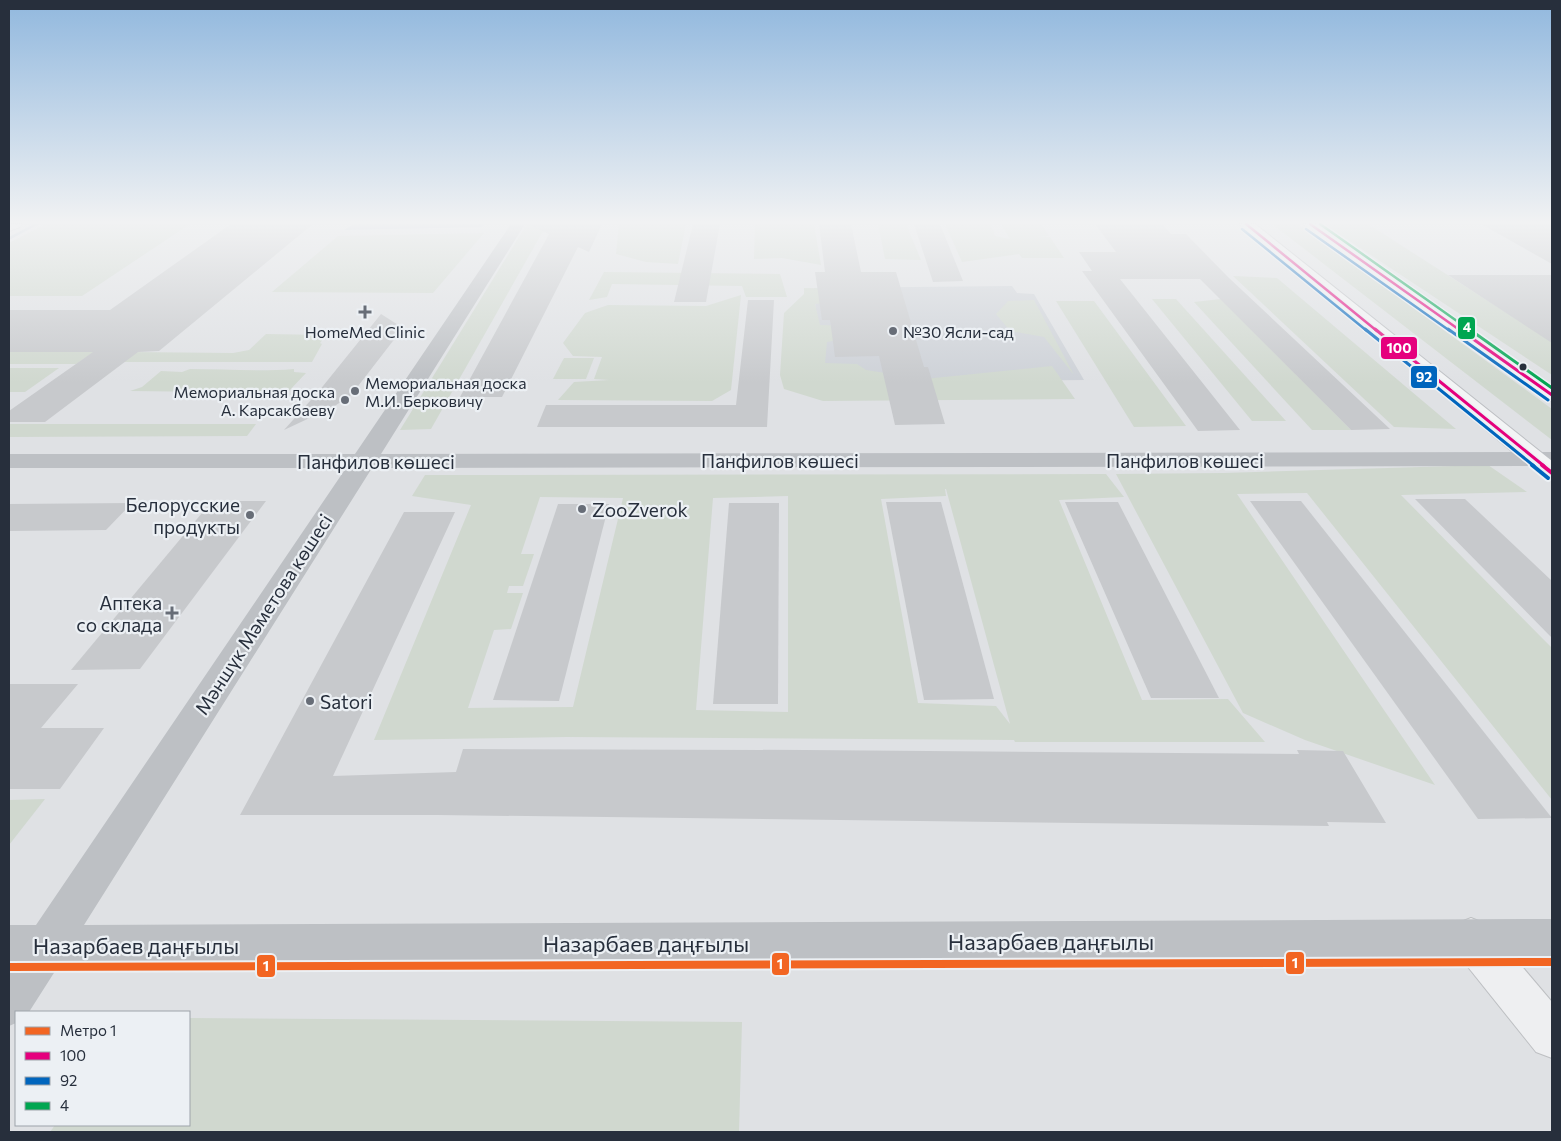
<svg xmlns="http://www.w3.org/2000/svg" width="1561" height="1141" viewBox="0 0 1561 1141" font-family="Commissioner,sans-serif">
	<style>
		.built { fill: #cdd1d7 }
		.green { fill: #d0d8cf; fill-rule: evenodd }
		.water { fill: #aebecf }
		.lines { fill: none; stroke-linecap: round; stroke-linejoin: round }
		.stream { fill: #aebecf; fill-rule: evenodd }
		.building { fill: #c7c9cc }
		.street-casing { stroke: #bdbfc2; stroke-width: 2 }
		.primary-casing { stroke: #bcbec2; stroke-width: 2 }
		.street { fill: #eeeff1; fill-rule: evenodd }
		.secondary { fill: #bdc0c4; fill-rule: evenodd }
		.primary { fill: #f3f4f5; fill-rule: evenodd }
		.bus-1-far2-casing { stroke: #ecf0f4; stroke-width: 5 }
		.bus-1-far1-casing { stroke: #ecf0f4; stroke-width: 6 }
		.bus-1-casing { stroke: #ecf0f4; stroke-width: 8 }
		.bus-2-far2-casing { stroke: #ecf0f4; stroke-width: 5 }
		.bus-2-far1-casing { stroke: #ecf0f4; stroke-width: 6 }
		.bus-2-casing { stroke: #ecf0f4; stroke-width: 8 }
		.bus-3-far1-casing { stroke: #ecf0f4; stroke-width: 5 }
		.bus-3-casing { stroke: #ecf0f4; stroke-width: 6 }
		.bus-1-far2 { stroke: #e5007d; stroke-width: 2.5 }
		.bus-1-far1 { stroke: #e5007d; stroke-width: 3 }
		.bus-1 { stroke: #e5007d; stroke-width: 4 }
		.bus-2-far2 { stroke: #0065bd; stroke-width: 2.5 }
		.bus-2-far1 { stroke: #0065bd; stroke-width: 3 }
		.bus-2 { stroke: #0065bd; stroke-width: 4 }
		.bus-3-far1 { stroke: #00a651; stroke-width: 2.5 }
		.bus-3 { stroke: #00a651; stroke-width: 3 }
		.metro-1-casing { stroke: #ecf0f4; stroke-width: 12 }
		.metro-1 { stroke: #f26522; stroke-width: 8 }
		.poi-dot { fill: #676d77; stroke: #ecf0f4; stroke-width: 2 }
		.bus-dot { fill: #272f3c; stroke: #ecf0f4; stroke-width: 2 }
		.labels { text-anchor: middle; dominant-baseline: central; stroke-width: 4.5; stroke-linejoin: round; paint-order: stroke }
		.far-poi-label { font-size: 16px; fill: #272f3c; stroke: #ecf0f4; text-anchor: start }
		.street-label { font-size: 19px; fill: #272f3c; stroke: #ecf0f4 }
		.poi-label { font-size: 19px; fill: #272f3c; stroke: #ecf0f4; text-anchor: end }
		.near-street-label { font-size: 22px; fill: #272f3c; stroke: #ecf0f4 }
		.line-badge { stroke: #ecf0f4; stroke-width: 2 }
		.badge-label { font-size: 14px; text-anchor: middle; font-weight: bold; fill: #fff }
	</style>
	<rect width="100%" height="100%" fill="#dfe1e4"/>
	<!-- built -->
	<polygon class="built" points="1012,286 1017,293 1034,294 1084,380 821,383 814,288"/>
	<!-- green -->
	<g class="green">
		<polygon points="46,224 190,224 82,296 9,296 9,243"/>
		<polygon points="527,224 547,224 431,429 400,430"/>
		<polygon points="619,224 686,224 678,264 646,262 616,254"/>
		<polygon points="755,224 814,224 821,265 782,258 754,259"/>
		<polygon points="878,224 906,224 921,260 885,259"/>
		<polygon points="945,224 991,224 995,236 1010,239 1001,224 1042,224 1049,236 1036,236 1050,237 1064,258 1022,258 1019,254 962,262"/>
		<polygon points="1272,224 1298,224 1552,409 1552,440"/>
		<polygon points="1324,224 1368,224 1552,342 1552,375"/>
		<polygon points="484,233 433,293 272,292 338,236"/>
		<polygon points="604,272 780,274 787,297 746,297 742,286 612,284 607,297 589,300"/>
		<polygon points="1233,276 1277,278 1456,429 1394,427"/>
		<polygon points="804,288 857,289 855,300 815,304 820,325 852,326 866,335 827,342 825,363 857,364 866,370 924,379 1052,366 1075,399 823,401 784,389 780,375 784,313 804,294"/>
		<polygon points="741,295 731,390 712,401 558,400 574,382 609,380 594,379 602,357 573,356 563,343 585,313 608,305 706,306"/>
		<polygon points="1152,299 1176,299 1286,421 1252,421"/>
		<polygon points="1221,299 1351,430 1312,430 1194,302"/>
		<polygon points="1034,300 1074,375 1044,337 1010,331 996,314 1008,301"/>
		<polygon points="1056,301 1094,301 1186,426 1134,427"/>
		<polygon points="266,334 326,335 320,343 322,344 312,362 119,362 128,352 233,353 249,350"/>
		<polygon points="9,352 94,352 76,364 9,364"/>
		<polygon points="564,358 594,358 586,379 553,379"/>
		<polygon points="9,368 59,368 25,392 9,392"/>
		<path d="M190 369C225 369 259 372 294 369V372L306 373 287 393 130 391 142 387 161 371 182 372Z"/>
		<polygon points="9,424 256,424 247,436 9,437"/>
		<polygon points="1488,465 1527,492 1401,495 1552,648 1552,800 1307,493 1237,494 1435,785 1305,740 1243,713 1116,474 1223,473"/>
		<path d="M1106 474 1124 497 1059 500 1142 700 1228 699 1265 742H1015L1014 740 567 737 374 740 471 505 412 496 425 475ZM945 489H946L1010 724 996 706 918 703 881 499 946 496ZM788 496V712L696 710 713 498ZM540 497 623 498 573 707 468 708 494 630 511 629 523 593H507L509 586H523L534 554H521Z"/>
		<polygon points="45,799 9,845 9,800"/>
		<polygon points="189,1018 742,1022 739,1132 50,1132 55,1125 189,1125"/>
	</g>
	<!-- water -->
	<polygon class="water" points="354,224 484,224 481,227 344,230"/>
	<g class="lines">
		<!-- stream -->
		<polygon class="stream" points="34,224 39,224 9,240 9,237"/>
	</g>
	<!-- building -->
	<g class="building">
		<polygon points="231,224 313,224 159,351 138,352 45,422 9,422 9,411 93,352 9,352 9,310 110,310"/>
		<polygon points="527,224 602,224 589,252 578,247 502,397 460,397 549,234"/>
		<polygon points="693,224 720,224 706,302 674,302"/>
		<polygon points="819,224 851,224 861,272 896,272 924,367 928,367 945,424 895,425 879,356 835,357 830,320 822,320 815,272 825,272"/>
		<polygon points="914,224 940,224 963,281 933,282"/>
		<polygon points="1095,224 1162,224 1171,234 1186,234 1228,277 1390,429 1351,430 1200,279 1120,279 1240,430 1198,431 1082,271 1092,271 1079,252 1116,252"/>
		<polygon points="1481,224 1552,224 1552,264"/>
		<polygon points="1448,275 1552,275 1552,343"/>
		<polygon points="748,300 774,300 767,427 537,427 546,405 736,405"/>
		<polygon points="381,314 403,328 355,390 350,396 333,407 284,430 319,391"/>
		<polygon points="1415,499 1465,499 1552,581 1552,638"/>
		<polygon points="212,501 266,501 140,669 71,670"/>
		<polygon points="1250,501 1301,501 1552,818 1478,819"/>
		<polygon points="886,502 941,502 994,699 924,700"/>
		<polygon points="1065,502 1118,502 1219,698 1151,698"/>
		<polygon points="132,503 106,530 9,531 9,504"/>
		<polygon points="729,503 779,503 778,704 713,704"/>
		<polygon points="558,504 609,504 559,701 493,700"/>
		<polygon points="404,512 455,512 333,776 456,772 463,749 806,750 1299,754 1297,750 1343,751 1386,823 1327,822 1329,826 438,815 240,815"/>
		<polygon points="9,684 78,684 41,728 104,728 60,789 9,789"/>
	</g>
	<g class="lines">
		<defs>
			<g id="street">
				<polygon points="9,224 22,224 20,227 9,231"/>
				<polygon points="1471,918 1486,924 1552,1002 1552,1058 1536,1052 1456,952 1450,938 1456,924"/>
			</g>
			<g id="primary">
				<polygon points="1239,224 1255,224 1552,461 1552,480 1544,478"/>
				<polygon points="1303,224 1319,224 1552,386 1552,401 1545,399"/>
			</g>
		</defs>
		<!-- street casing -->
		<use href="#street" class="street-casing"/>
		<!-- primary casing -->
		<use href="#primary" class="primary-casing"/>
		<!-- street -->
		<use href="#street" class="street"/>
		<!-- secondary -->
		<polygon class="secondary" points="511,224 525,224 381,454 1552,452 1552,466 372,468 84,925 1552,919 1552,958 59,965 29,1012 16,1012 16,1023 9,1026 9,925 36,925 346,468 9,468 9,454 355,454"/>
		<!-- primary -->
		<use href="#primary" class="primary"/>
		<defs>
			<g id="bus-1-far2">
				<polyline points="1246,224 1377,331"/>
				<polyline points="1310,224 1461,331"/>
			</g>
			<g id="bus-1-far1">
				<polyline points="1375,329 1544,466"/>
				<polyline points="1459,329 1552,395"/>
			</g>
			<polyline id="bus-1" points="1542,465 1552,473"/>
			<g id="bus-2-far2">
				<polyline points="1242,229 1367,331"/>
				<polyline points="1306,229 1450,331"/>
			</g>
			<g id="bus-2-far1">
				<polyline points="1365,329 1534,466"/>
				<polyline points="1448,329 1548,400"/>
			</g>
			<polyline id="bus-2" points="1532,465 1548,478"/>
			<polyline id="bus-3-far1" points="1320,224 1471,331"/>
			<polyline id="bus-3" points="1469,329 1552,388"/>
		</defs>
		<!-- bus-1-far2 casing -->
		<use href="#bus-1-far2" class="bus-1-far2-casing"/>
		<!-- bus-1-far1 casing -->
		<use href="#bus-1-far1" class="bus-1-far1-casing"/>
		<!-- bus-1 casing -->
		<use href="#bus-1" class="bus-1-casing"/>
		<!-- bus-2-far2 casing -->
		<use href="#bus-2-far2" class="bus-2-far2-casing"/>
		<!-- bus-2-far1 casing -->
		<use href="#bus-2-far1" class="bus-2-far1-casing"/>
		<!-- bus-2 casing -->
		<use href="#bus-2" class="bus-2-casing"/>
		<!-- bus-3-far1 casing -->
		<use href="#bus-3-far1" class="bus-3-far1-casing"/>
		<!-- bus-3 casing -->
		<use href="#bus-3" class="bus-3-casing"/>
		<!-- bus-1-far2 -->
		<use href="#bus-1-far2" class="bus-1-far2"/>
		<!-- bus-1-far1 -->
		<use href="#bus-1-far1" class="bus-1-far1"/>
		<!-- bus-1 -->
		<use href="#bus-1" class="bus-1"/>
		<!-- bus-2-far2 -->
		<use href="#bus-2-far2" class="bus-2-far2"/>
		<!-- bus-2-far1 -->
		<use href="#bus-2-far1" class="bus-2-far1"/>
		<!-- bus-2 -->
		<use href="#bus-2" class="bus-2"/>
		<!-- bus-3-far1 -->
		<use href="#bus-3-far1" class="bus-3-far1"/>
		<!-- bus-3 -->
		<use href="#bus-3" class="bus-3"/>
		<defs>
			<polyline id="metro-1" points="9,967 1552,962"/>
		</defs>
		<!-- metro-1 casing -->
		<use href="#metro-1" class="metro-1-casing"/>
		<!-- metro-1 -->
		<use href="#metro-1" class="metro-1"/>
	</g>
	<!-- sky -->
	<linearGradient id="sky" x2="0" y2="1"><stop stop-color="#91b8de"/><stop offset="0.58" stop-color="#f1f2f3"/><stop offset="1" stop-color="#f1f2f3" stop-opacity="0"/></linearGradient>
	<rect width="1561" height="383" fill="url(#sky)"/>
	<!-- markers -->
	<g class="poi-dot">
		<path d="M362.5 304.5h5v5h5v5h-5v5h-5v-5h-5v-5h5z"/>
		<circle cx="893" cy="331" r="5"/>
		<circle cx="355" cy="391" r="5"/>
		<circle cx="345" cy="400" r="5"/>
		<circle cx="582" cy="509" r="5"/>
		<circle cx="250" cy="515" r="5"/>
		<path d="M169.5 605.5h5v5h5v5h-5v5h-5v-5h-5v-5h5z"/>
		<circle cx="310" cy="701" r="5"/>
	</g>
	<circle class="bus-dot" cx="1523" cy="367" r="4.5"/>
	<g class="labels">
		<!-- far-poi labels -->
		<g class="far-poi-label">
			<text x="365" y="331" text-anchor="middle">HomeMed Clinic</text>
			<text x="903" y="331">№30 Ясли-сад</text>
			<text x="365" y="382">Мемориальная доска<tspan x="365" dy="18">М.И. Берковичу</tspan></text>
			<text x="335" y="391" text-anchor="end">Мемориальная доска<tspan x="335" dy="18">А. Карсакбаеву</tspan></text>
		</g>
		<!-- street labels -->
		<g class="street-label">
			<text x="780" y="460">Панфилов көшесі</text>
			<text x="1185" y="460">Панфилов көшесі</text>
			<text x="376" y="461">Панфилов көшесі</text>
			<text transform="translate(263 614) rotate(-57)">Мәншүк Мәметова көшесі</text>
		</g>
		<!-- poi labels -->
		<g class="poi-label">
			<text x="240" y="504">Белорусские<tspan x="240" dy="22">продукты</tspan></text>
			<text x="592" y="509" text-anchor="start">ZooZverok</text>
			<text x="162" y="602">Аптека<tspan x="162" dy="22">со склада</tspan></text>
			<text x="320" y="701" text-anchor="start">Satori</text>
		</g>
		<!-- near-street labels -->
		<g class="near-street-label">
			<text x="1051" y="941">Назарбаев даңғылы</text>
			<text x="646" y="943">Назарбаев даңғылы</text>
			<text x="136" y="945">Назарбаев даңғылы</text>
		</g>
	</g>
	<g class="line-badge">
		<rect x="1457" y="316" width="19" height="24" rx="5" fill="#00a651"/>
		<rect x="1380" y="336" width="38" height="24" rx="5" fill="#e5007d"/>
		<rect x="1410" y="365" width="28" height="24" rx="5" fill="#0065bd"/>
		<rect x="1285" y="951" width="20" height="24" rx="5" fill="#f26522"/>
		<rect x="771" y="952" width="19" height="24" rx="5" fill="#f26522"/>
		<rect x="256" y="954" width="20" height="24" rx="5" fill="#f26522"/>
	</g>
	<g class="badge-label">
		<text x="1467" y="332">4</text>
		<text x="1399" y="353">100</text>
		<text x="1424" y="382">92</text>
		<text x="1295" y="968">1</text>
		<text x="780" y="969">1</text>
		<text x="266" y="971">1</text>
	</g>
	<!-- border -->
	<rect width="1561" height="1141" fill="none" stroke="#272f3c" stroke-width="20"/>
	<!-- legend -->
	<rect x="15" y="1011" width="175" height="115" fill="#ecf0f4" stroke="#9da3aa"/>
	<rect x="25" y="1027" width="25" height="8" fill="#f26522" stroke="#9da3aa"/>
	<text x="60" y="1036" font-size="15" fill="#272f3c">Метро 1</text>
	<rect x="25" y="1052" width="25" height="8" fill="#e5007d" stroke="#9da3aa"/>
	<text x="60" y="1061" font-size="15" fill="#272f3c">100</text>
	<rect x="25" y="1077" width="25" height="8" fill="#0065bd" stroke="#9da3aa"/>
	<text x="60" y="1086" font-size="15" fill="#272f3c">92</text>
	<rect x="25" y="1102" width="25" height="8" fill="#00a651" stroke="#9da3aa"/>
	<text x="60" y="1111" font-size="15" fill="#272f3c">4</text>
</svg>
